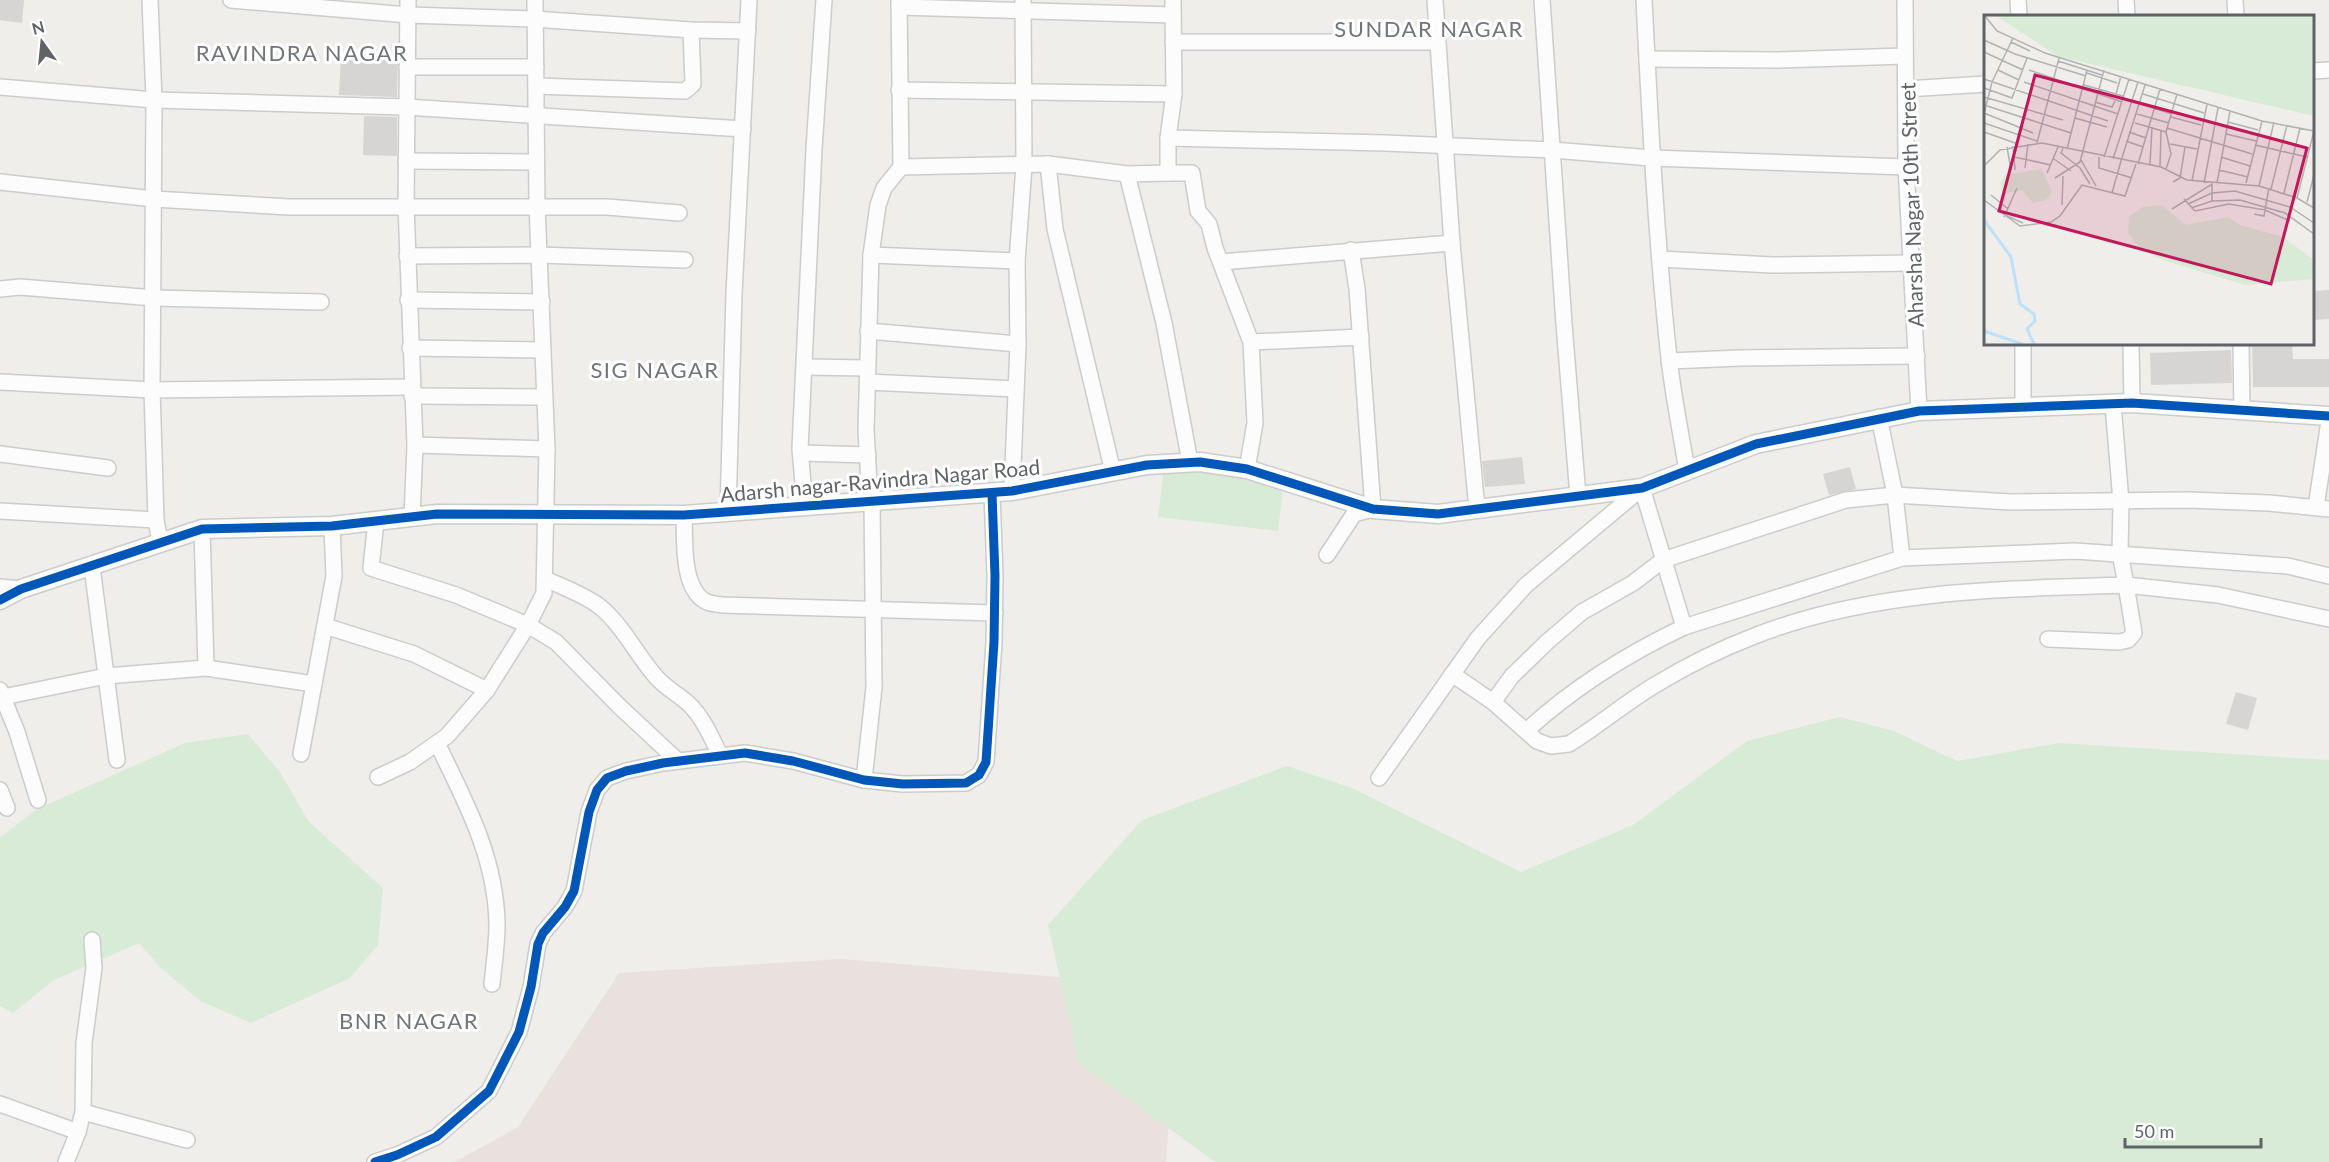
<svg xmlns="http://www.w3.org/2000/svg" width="2329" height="1162" viewBox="0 0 2329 1162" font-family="Lato,sans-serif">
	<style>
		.medical { fill: #eae0de }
		.green { fill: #d8ebd6 }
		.building { fill: #d6d5d3 }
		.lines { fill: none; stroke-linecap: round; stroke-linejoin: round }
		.minor-casing { stroke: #cbcccc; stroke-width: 18 }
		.tertiary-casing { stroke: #cbcccc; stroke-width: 21 }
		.minor { stroke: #fdfcfc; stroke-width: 15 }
		.tertiary { stroke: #fdfcfc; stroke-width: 18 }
		.cycleway-casing { stroke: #fff; stroke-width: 13 }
		.cycleway { stroke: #0057b8; stroke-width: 9 }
		.labels { text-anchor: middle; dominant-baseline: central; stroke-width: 6; stroke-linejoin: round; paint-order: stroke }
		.street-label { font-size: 21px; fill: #5f6368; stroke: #fff }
		.neighbourhood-label { font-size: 22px; letter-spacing: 1.5px; fill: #70757a; stroke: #fff }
		.inset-river { fill: none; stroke: #bfe0f9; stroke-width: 3 }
		.inset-road { fill: none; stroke: #b1b2b2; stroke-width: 1.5 }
		.view { fill: #c2185b; fill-opacity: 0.15; stroke: #c2185b; stroke-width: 3 }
		.inset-edge { fill: none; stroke: #5f6368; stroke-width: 3 }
	</style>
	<rect width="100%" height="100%" fill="#efeeea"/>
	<!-- medical -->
	<polygon class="medical" points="841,959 1179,987 1166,1162 455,1162 518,1127 619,973"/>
	<!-- green -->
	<g class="green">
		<polygon points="1164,468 1284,481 1278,531 1158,517"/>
		<polygon points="1839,717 1894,731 1957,761 2060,743 2329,760 2329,1162 1215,1162 1079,1063 1048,925 1142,820 1287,766 1352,788 1521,872 1633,825 1747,741"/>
		<polygon points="248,734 280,772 309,822 383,888 378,945 350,978 251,1023 200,1001 161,968 139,943 54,980 13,1013 0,1006 0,838 35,810 185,743"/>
	</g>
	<!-- building -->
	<g class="building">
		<polygon points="0,0 24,0 22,23 0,20"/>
		<polygon points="341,56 398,59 397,97 339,95"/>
		<polygon points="364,116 397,117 397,156 363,155"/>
		<polygon points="2329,290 2329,319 2313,320 2313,291"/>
		<polygon points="2252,344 2292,344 2293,359 2329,359 2329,387 2253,387"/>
		<polygon points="2231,350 2232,383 2151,385 2150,353"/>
		<polygon points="1522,457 1525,484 1485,487 1482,461"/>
		<polygon points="1850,467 1856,489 1829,495 1823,474"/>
		<polygon points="2236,692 2257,698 2248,730 2226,724"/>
	</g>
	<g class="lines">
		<defs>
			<g id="minor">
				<polyline points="150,0 154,100 152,390 156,520 160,542"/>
				<polyline points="231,0 408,15 534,19 691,30 748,31"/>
				<polyline points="408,0 406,205 415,445 412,517"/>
				<polyline points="1435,0 1452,243 1477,509"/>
				<polyline points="1542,0 1564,324 1578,496"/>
				<path d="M1644 0C1650 120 1656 239 1669 358 1673 396 1681 433 1687 471"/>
				<polyline points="1905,0 1906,167 1919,411"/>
				<polyline points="2018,0 2019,16"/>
				<polyline points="2126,0 2127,16"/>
				<polyline points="2235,0 2236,16"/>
				<polyline points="899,7 1173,15"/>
				<polyline points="1173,42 1437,42"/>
				<polyline points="1647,59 1778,60 1905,56"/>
				<polyline points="407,67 536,67"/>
				<polyline points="2312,71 2329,70"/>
				<polyline points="536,86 685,91 693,84 691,30"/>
				<polyline points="0,87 154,100 406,107 743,129"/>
				<polyline points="1906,89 1986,84"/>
				<polyline points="899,90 1174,94"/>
				<polyline points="1168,138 1385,143 1552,150 1652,158 1906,167"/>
				<polyline points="406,161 536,162"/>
				<polyline points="1048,164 1055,229 1113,472"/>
				<polyline points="901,167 1048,164 1127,174 1168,173 1168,138 1174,94 1173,0"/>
				<polyline points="1168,173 1192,173 1198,211 1209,224 1215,248 1251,342 1255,423 1247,469"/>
				<polyline points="1127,174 1164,323 1190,462"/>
				<polyline points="0,182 154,199 289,207 607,207 679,213"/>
				<polyline points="871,255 1017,261"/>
				<polyline points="407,256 539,255 685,260"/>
				<polyline points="1660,259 1772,265 1912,263"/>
				<polyline points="1221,262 1452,243"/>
				<polyline points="0,289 20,287 154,298 321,302"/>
				<polyline points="408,300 542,302"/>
				<polyline points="868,331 1018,344"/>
				<polyline points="1251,342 1361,337"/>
				<polyline points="2023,344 2023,405"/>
				<polyline points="2131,344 2132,403"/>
				<polyline points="2241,344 2242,410"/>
				<polyline points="410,348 543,350"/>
				<polyline points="1669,361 1740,358 1917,356"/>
				<polyline points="805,367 867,368"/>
				<polyline points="0,382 152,390 412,387"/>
				<polyline points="868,382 1016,389"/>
				<polyline points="412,396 544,397"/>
				<polyline points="1879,417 1895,495 1902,558"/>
				<polyline points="415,445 547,449"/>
				<polyline points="801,453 868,455"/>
				<polyline points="0,454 108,468"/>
				<polyline points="1012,491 1018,344 1017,261 1024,166 1023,0"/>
				<polyline points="870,501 866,430 871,255 878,205 884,188 901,167 899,0"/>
				<polyline points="805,506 800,449 814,149 824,0"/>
				<polyline points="2316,507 2329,421"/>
				<polyline points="0,511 156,520"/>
				<polyline points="728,511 734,294 749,0"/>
				<path d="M684 515C685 538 681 587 705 601 710 604 717 604 723 605L995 613"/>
				<polyline points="376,521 371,568 456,595 528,625 556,642 619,706 678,761"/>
				<polyline points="202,529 206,668"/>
				<polyline points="1327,555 1354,514 1373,509 1357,289 1351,250"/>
				<polyline points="92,567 117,760"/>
				<path d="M545 579C563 587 583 594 599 606 623 625 637 656 657 678 666 688 679 695 689 704 704 719 711 737 720 755"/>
				<polyline points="0,587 21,589"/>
				<polyline points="325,626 414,654 487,690"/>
				<polyline points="2048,639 2119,642 2128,640 2134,633 2126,585 2218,595 2329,619"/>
				<path d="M1452 674 1493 702 1537 741 1551 746 1569 744C1598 726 1625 703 1655 685 1686 666 1723 648 1757 635 1873 590 2003 589 2126 585L2120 553 2121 502 2113 404"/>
				<polyline points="0,690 17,732 38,800"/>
				<polyline points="3,697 106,676 206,668 314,684"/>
				<polyline points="1493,702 1512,676 1547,642 1582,612 1633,583 1663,560 1846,500 1895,495 2010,502 2188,500 2269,503 2329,509"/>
				<path d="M1526 731C1573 688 1627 654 1684 627L1902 558 2075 551 2288 566 2329 576"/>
				<path d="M437 743C465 801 496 857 497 924 497 944 494 964 492 984"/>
				<polyline points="301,754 334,576 332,526"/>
				<polyline points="378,777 410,762 447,736 487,690 528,625 544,593 547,449 537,206 535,0"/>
				<polyline points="1379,778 1478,638 1526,585 1642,488 1684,627"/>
				<polyline points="864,780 874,687 872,501"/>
				<polyline points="0,790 7,808"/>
				<polyline points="0,1104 78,1132"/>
				<polyline points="83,1112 187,1140"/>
				<polyline points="66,1162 78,1132 83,1112 84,1043 94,968 92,940"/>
				<polyline points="375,1162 397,1155 436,1137 489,1091 519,1032 531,987 538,944 543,933 565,907 574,891 589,812 597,790 607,778 626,771 663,763 745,753 793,761 864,780 903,784 966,783 979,775 986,762 994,642 995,576 992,493"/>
			</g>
			<polyline id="tertiary" points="0,600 21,589 202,529 332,526 437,514 684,515 1012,491 1147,465 1200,462 1247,469 1373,509 1438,514 1642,488 1756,444 1919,411 2132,403 2329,416"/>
		</defs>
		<!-- minor casing -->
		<use href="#minor" class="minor-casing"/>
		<!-- tertiary casing -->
		<use href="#tertiary" class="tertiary-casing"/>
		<!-- minor -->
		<use href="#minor" class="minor"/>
		<!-- tertiary -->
		<use href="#tertiary" class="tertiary"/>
		<defs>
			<g id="cycleway">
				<polyline points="0,600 21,589 202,529 332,526 437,514 684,515 1012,491 1147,465 1200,462 1247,469 1373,509 1438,514 1642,488 1756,444 1919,411 2132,403 2329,416"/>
				<polyline points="375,1162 397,1155 436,1137 489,1091 519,1032 531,987 538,944 543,933 565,907 574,891 589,812 597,790 607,778 626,771 663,763 745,753 793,761 864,780 903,784 966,783 979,775 986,762 994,642 995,576 992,493"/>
			</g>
		</defs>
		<!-- cycleway casing -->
		<use href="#cycleway" class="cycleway-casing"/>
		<!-- cycleway -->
		<use href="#cycleway" class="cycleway"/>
	</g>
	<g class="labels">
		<!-- street labels -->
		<g class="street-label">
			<text transform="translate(1911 205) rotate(-92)">Aharsha Nagar 10th Street</text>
			<text transform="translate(880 480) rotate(-5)">Adarsh nagar-Ravindra Nagar Road</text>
		</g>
		<!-- neighbourhood labels -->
		<g class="neighbourhood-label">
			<text x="1429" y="28">SUNDAR NAGAR</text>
			<text x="302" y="52">RAVINDRA NAGAR</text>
			<text x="655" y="369">SIG NAGAR</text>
			<text x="409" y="1020">BNR NAGAR</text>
		</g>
	</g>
	<!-- overview -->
	<g transform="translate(1984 15)">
		<rect width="330" height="330" fill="#efeeea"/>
		<path d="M13 1H330V101L73 41ZM57 154 68 176 62 185 49 188 38 175 21 179 18 176 16 168 21 160ZM178 190 202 210 244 202 256 210 299 222 330 245V264L261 270 176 244 157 234 144 218 145 201 159 192Z" fill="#d8ebd6"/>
		<path class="inset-river" d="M0 205 27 242 36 289 50 299 51 306 43 314 50 329M0 316 38 329"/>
		<path class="inset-road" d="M1 1 13 16 61 38 278 106 330 116M0 25 31 39 102 61M27 27 46 36M0 37 39 55M74 46 118 60M14 55 35 65M45 55 138 87M103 58 133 68M0 64 124 106M40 67 134 99M100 70 139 81M0 73 28 83 43 43M132 79 137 61M159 79 220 98M0 82 79 105M111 87 128 92 131 86M156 89 188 99M0 90 87 118M0 98 49 118M0 99 8 67 29 23M153 99 185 108M187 102 217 110M91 103 123 112M244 107 274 115M0 108 53 126M151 108 182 117 193 79M183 113 268 139M0 117 34 129M145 117 162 123M242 119 272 126M142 126 159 132M53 128 75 43M186 129 213 134M271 130 323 142M29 131 31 155M23 132 27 155M79 133 77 138 96 153 106 169M83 134 103 55M30 142 67 150M115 142V153L148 163M120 142 145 64M237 142 266 151M70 144 87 156M129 144 154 67M97 145 112 171M137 146 161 70M154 149 176 74M166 149 168 112M0 151 16 135 58 128 177 152 203 165 275 171 313 183 330 193M176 151 177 116M41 153 44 129M182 154 187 139 182 117M235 155 264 162M63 158 74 132M71 163 96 147 120 55M208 166 223 89M189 167 196 163 201 132M220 168 234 93M233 168 246 96M262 168 278 106M275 171 290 107M287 174 303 110M128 178 137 146M300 178 316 113M7 180 24 194M313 183 330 116M200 184 211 196 245 189 281 195 285 173M0 185 36 211 67 207 76 201 98 170 141 181 152 149M323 187 330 160M204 189 228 178 251 176 306 192 330 208M78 190 79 161M207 193 228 186 256 185 301 198 330 219M188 194 228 169V186M270 199 280 201 281 195 306 206M21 200 39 208M20 202 33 173"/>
		<path class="view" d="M51 60 323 133 287 269 15 196Z"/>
		<rect width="330" height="330" class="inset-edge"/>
	</g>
	<!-- north arrow -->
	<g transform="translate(42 42) rotate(345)" stroke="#ffffff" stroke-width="4.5" paint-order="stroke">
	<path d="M0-4.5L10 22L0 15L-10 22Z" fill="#5f6368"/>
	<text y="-9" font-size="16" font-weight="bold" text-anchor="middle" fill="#5f6368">N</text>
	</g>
	<!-- scale -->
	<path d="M2125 1138v9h136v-9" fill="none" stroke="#5f6368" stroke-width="3"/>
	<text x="2134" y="1138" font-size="18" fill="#5f6368" stroke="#ffffff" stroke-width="4.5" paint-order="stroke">50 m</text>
</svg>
